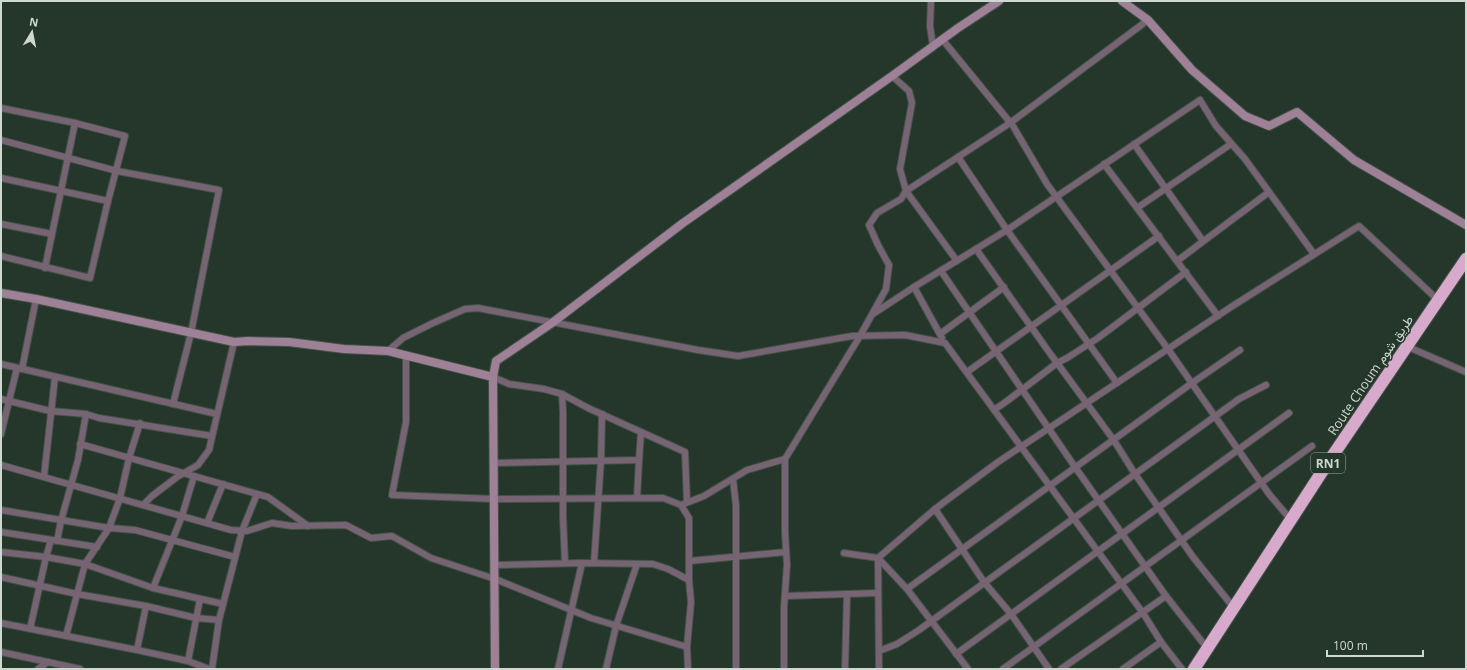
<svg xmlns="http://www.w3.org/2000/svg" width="1467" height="670" viewBox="0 0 1467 670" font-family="'Open Sans',Vazirmatn,sans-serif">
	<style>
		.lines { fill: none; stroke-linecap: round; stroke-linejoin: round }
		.street-casing { stroke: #435349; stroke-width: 8 }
		.secondary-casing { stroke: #435349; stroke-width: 10 }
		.highway-casing { stroke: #435349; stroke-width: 14 }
		.street { stroke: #776472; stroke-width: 6 }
		.secondary { stroke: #9e8196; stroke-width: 8 }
		.highway { stroke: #d7aacb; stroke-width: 12 }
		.labels { text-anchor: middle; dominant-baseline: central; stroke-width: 3; stroke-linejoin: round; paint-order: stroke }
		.shield { fill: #25362b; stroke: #9ba79f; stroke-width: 1 }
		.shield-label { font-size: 12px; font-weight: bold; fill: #cdd8d1 }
		.street-label { font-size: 13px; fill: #cdd8d1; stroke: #25362b }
	</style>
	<rect width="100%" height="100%" fill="#25362b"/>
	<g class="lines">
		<defs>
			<g id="street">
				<polyline points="931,1 930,26 933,46"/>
				<polyline points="942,39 1013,126 1047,184 1168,349 1269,494 1291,520"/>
				<polyline points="1,108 75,123 125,136 108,201 90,278 1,256"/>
				<polyline points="1,140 117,171 219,190 191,333 173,404"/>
				<polyline points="1134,144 1203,241"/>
				<polyline points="958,157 1007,230 1200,100 1216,126 1245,159 1314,254"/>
				<polyline points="1104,164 1218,316"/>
				<polyline points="1,178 108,201"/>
				<polyline points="1137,208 1231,144"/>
				<polyline points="1,224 52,234"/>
				<polyline points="976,249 1049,352 1113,439 1135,474 1193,557 1234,608"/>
				<polyline points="957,261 906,191 1010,123 1148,20"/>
				<polyline points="1177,261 1269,192"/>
				<polyline points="45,268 75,123"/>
				<polyline points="941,271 1075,467 1166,596 1207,648"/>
				<polyline points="914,287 942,338"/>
				<polyline points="873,314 914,287 1007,230 1117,383"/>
				<polyline points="940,334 1004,287"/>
				<polyline points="1406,346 1466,372"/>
				<polyline points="388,351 403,338 433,323 465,309 478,308 698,350 738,356 852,336 905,335 945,343 1143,613 1161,642 1182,669"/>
				<polyline points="406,356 406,422 392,495 494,499 663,498 681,505 689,518 689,580 691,602 687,647 688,669"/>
				<polyline points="1,364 217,414"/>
				<polyline points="22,369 36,299"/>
				<polyline points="967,372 1159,236"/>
				<polyline points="493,377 509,384 544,389 562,394 588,408 685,452 687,502"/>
				<polyline points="562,394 563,412 563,517 565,563"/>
				<polyline points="1,399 50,411 86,414 99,418 212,436"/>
				<polyline points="994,410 1007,401 1057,363 1067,358 1098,338 1186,272"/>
				<polyline points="1,434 17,368"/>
				<polyline points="80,444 268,497 308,526"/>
				<polyline points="494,463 639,460 641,432"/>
				<polyline points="1,465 231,530 247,531 272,523 292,526 346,525 371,538 392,536 431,558 495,579 591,618 687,647"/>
				<polyline points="44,477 55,377"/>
				<polyline points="733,479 736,506 736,669"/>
				<polyline points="637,498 639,460"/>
				<polyline points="143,505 152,496 177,477 198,465 209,450 234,342"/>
				<polyline points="681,505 704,496 747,470 785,459 860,336 886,289 889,265 878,245 869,225 877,213 901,199 906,191 900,169 912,103 909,91 892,76"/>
				<polyline points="935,509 984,582 1011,614 1049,669"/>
				<polyline points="1,510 109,528 135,530 235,557"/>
				<polyline points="207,523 223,484"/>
				<polyline points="1,532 97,547"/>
				<polyline points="57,541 61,521 78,460 86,414"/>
				<polyline points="1,552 46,557 51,540"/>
				<polyline points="844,553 878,558 907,589 968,669"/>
				<polyline points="689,561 786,552"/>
				<polyline points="594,563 601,460 602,414"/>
				<polyline points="495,565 582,563 653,564 668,569 689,580"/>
				<polyline points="1,577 77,594 146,606 196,618 219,620 242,531 257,494"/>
				<polyline points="153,588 182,516 194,476"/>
				<polyline points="907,589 1192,383 1240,350"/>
				<polyline points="785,596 878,593"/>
				<polyline points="1,623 137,650 188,661 209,669"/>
				<polyline points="30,629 46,557 85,564 153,588 223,604"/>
				<polyline points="66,636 85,564 109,528 120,498 129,458 140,423"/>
				<polyline points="137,650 146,606"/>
				<polyline points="879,651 897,644 919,630 1239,399 1266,385"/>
				<polyline points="1,652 80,669"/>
				<polyline points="956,654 1289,413"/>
				<polyline points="188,661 200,599"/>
				<polyline points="38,669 48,662"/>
				<polyline points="212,669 219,620"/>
				<polyline points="558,669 582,563"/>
				<polyline points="606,669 616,626 637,564"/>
				<polyline points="784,669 784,607 787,565 785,532 785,459"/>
				<polyline points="845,669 847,595"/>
				<polyline points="879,669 878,558 935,509 998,462 1231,307 1359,226 1438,300"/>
				<polyline points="1003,669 1312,446"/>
				<polyline points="1061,669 1166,596"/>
				<polyline points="1123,669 1161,642"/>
			</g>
			<g id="secondary">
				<polyline points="1122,1 1148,20 1192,70 1245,116 1269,126 1297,112 1354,160 1466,225"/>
				<polyline points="1,293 36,299 234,342 248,341 289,342 344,349 388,351 493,377"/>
				<polyline points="495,669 493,377 496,361 552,323 683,223 892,76 958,28 999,1"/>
			</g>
			<polyline id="highway" points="1194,669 1327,464 1466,259"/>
		</defs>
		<!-- street casing -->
		<use href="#street" class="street-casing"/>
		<!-- secondary casing -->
		<use href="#secondary" class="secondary-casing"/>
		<!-- highway casing -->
		<use href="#highway" class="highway-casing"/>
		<!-- street -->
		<use href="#street" class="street"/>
		<!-- secondary -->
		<use href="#secondary" class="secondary"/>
		<!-- highway -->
		<use href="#highway" class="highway"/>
	</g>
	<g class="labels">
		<!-- shield labels -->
		<rect class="shield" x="1311" y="453" width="34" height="20" rx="3"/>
		<g class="shield-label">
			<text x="1328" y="463">RN1</text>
		</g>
		<!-- street labels -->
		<g class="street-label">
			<text transform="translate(1370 375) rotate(-56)">Route Choum طريق شوم</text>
		</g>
	</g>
	<!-- border -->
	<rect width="1467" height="670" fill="none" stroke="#cdd8d1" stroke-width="4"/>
	<!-- north arrow -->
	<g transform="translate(32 32) rotate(10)" stroke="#25362b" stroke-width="3" paint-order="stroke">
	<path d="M0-3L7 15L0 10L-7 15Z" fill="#cdd8d1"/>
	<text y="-6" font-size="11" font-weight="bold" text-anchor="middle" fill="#cdd8d1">N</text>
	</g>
	<!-- scale -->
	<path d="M1327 650v6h96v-6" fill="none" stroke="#cdd8d1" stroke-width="2"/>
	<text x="1333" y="650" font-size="12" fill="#cdd8d1" stroke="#25362b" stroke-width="3" paint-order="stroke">100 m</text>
</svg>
